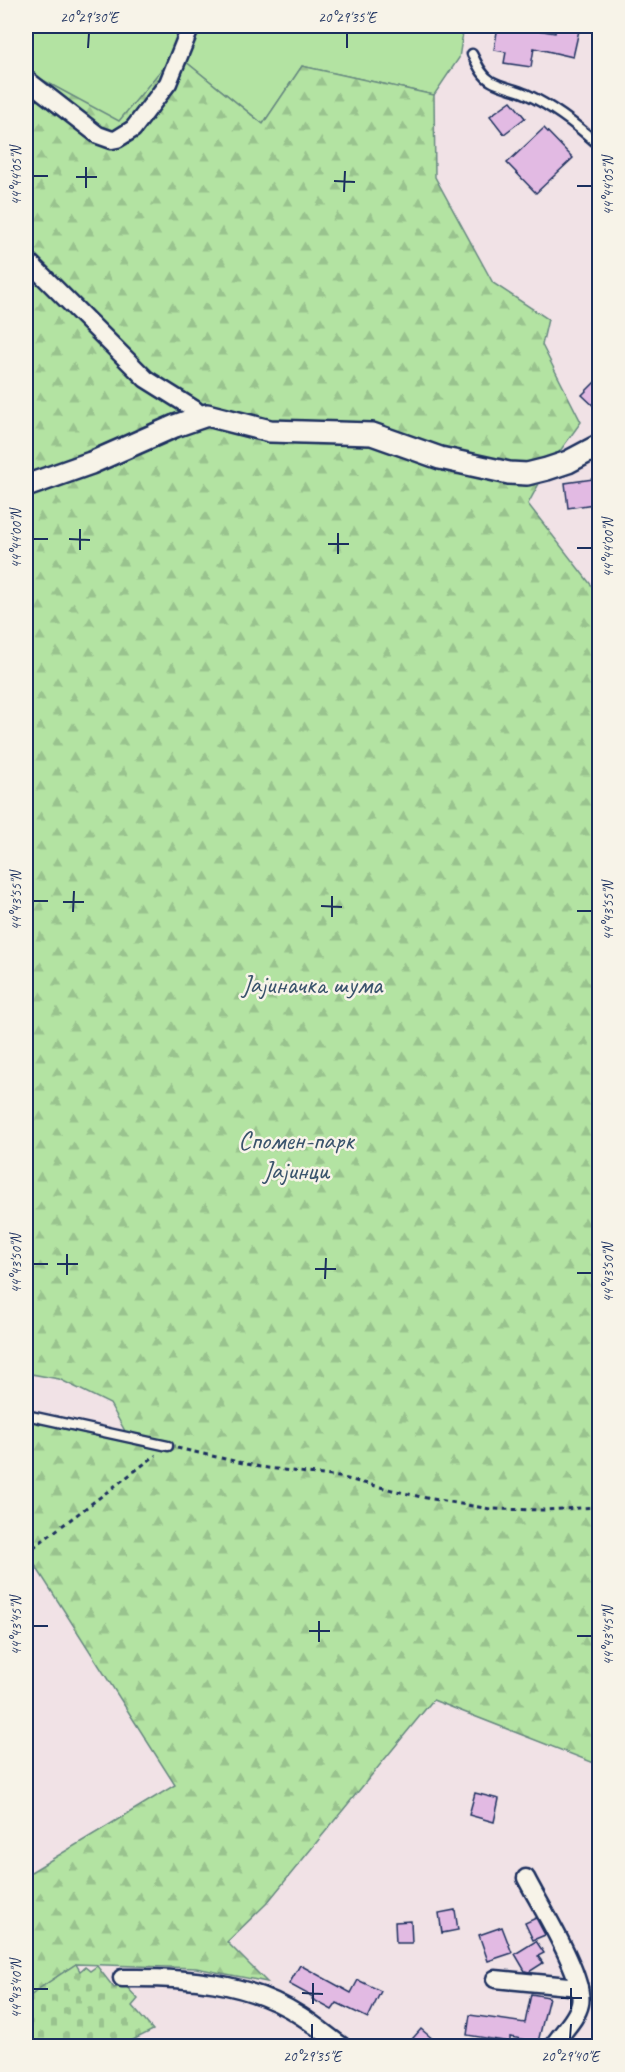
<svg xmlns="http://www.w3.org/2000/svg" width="625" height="2072" viewBox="0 0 625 2072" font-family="Caveat,sans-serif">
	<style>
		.green { fill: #b3e3a2; stroke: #678980; stroke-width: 1.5 }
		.forest { fill: url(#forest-firs); stroke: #678980; stroke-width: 1.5 }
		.cemetery { fill: url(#cemetery-stones); stroke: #678980; stroke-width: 1.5 }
		.building { fill: #e2bae3; stroke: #1b2f5e; stroke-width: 1.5 }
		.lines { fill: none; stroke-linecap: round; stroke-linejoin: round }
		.service-casing { stroke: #1b2f5e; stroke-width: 13 }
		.minor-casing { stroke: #1b2f5e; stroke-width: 21 }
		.tertiary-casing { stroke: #1b2f5e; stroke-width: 26 }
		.path { stroke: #1b2f5e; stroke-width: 3; stroke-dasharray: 4.5 4.5; stroke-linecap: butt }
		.service { stroke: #f7f3e8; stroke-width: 8 }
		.minor { stroke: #f7f3e8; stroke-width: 16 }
		.tertiary { stroke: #f7f3e8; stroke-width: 21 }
		.ticks { fill: none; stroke: #1b2f5e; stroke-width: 2 }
		.labels { text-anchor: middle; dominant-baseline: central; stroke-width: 5; stroke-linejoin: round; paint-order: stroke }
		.park-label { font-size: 26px; fill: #39536c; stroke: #f7f3e8 }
		.neatline { fill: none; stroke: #1b2f5e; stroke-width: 2 }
		.ticks-label { font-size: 15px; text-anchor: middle; fill: #1b2f5e }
	</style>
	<defs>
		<pattern id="forest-firs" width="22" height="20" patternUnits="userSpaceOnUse" patternTransform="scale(1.5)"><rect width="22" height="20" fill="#b3e3a2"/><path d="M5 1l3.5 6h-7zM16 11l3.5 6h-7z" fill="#99c38e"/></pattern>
		<pattern id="cemetery-stones" width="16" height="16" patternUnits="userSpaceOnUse" patternTransform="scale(1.5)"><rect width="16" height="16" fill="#b3e3a2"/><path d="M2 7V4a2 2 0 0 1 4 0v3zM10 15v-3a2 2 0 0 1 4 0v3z" fill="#99c38e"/></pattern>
	</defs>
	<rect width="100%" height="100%" fill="#f1e2e6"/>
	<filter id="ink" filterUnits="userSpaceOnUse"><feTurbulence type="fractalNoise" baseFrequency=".0167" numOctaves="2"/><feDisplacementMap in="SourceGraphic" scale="12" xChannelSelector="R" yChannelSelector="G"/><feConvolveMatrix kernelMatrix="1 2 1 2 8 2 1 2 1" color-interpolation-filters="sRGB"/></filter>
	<g filter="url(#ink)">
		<!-- green -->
		<polygon class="green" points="26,26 464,26 459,58 434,95 302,66 263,124 175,53 119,122 26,71"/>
		<!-- forest -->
		<polygon class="forest" points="175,53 263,124 302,66 434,95 435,177 493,283 548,319 542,345 581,422 547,469 528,504 599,595 599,1765 433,1700 267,1903 227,1942 267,1982 196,1968 76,1964 40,1988 26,2000 26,1917 31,1916 26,1898 26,1875 175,1785 26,1551 26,1419 131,1442 110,1404 59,1379 26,1373 26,71 119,121"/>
		<!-- cemetery -->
		<polygon class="cemetery" points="76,1964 80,1971 85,1967 90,1971 97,1966 114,1988 125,1985 138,1999 132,2006 153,2030 121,2046 26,2046 26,2000 40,1988"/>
		<!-- building -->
		<g class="building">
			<polygon points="498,26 512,26 555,33 556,26 580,26 573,57 534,48 531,67 504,63 506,52 494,50"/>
			<polygon points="511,101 525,118 504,134 490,116"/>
			<polygon points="544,128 573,158 536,193 507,163"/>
			<polygon points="600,377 600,412 582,395"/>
			<polygon points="600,478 600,503 568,508 565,483"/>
			<polygon points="475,1793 499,1799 494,1822 469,1815"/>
			<polygon points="455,1910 458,1930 442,1933 439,1913"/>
			<polygon points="536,1918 545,1935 533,1940 525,1923"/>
			<polygon points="411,1921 412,1943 396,1943 395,1922"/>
			<polygon points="502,1927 512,1953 488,1961 479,1935"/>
			<polygon points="536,1941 544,1953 538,1956 543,1963 529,1972 525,1971 515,1954"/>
			<polygon points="300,1965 351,1993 358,1980 381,1991 368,2018 337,2003 332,2010 312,1999 313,1997 289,1984"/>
			<polygon points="531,1994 549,1997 538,2042 510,2037 510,2042 467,2035 470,2015 525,2023"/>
			<polygon points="421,2029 441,2046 406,2046"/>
		</g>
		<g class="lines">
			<defs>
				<g id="service">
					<path d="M472 54C477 63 481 75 491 81 501 87 515 89 526 94 554 107 577 125 600 146"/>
					<polyline points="26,1415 168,1446"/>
				</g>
				<g id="minor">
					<polyline points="26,79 98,135 112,140 117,139 133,129 168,83 191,26"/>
					<polyline points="26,259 146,379 194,409 202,416"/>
					<path d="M526 1878C539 1904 586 1978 580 2004 577 2019 561 2033 553 2046"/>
					<path d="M122 1978C183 1977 248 1981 301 2016 315 2025 328 2036 342 2046"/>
					<polyline points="495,1979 579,1987"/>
				</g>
				<polyline id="tertiary" points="26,486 91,463 175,426 207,415 270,431 372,434 440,458 509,473 527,474 547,469 568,462 600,445"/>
			</defs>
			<!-- service casing -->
			<use href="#service" class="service-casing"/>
			<!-- minor casing -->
			<use href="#minor" class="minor-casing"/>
			<!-- tertiary casing -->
			<use href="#tertiary" class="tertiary-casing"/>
			<!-- path -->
			<g class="path">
				<polyline points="177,1448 260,1467 339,1477 421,1497 490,1509 543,1510 600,1507"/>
				<polyline points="26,1553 156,1455"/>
			</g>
			<!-- service -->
			<use href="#service" class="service"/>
			<!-- minor -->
			<use href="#minor" class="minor"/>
			<!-- tertiary -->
			<use href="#tertiary" class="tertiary"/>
		</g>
	</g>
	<!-- ticks -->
	<path class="ticks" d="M88 48 89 33M347 48V33M33 176H48M76 177H97M334 181 355 182M577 186H592M86 188V167M344 192 345 171M33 539H48M69 539 90 540M328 544H349M577 548H592M80 550V529M338 554V533M33 901H48M63 902H84M321 906 342 907M577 911H592M73 912 74 891M332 917V896M33 1264H48M57 1264H78M315 1269H336M577 1273H592M67 1275V1254M325 1279 326 1258M33 1626H48M309 1631H330M577 1636H592M319 1642V1621M33 1989H48M302 1993 323 1994M561 1998H582M313 2004V1983M571 2009V1988M312 2039V2024M570 2039 571 2024"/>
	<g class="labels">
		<!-- park labels -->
		<g class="park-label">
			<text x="312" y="984">Јајиначка шума</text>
			<text x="296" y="1140">Спомен-парк<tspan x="296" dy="30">Јајинци</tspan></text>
		</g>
	</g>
	<!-- margin -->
	<rect width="625" height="2072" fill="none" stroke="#f7f3e8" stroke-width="66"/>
	<rect x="33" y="33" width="559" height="2006" class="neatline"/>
	<g class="ticks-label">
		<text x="89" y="22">20°29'30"E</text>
		<text x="347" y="22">20°29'35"E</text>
		<text transform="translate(16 176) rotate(-90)" y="5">44°44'05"N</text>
		<text transform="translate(608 186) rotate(-90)" y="5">44°44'05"N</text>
		<text transform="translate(16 539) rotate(-90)" y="5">44°44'00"N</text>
		<text transform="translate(608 548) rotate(-90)" y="5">44°44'00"N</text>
		<text transform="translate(16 901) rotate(-90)" y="5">44°43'55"N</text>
		<text transform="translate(608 911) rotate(-90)" y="5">44°43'55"N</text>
		<text transform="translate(16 1264) rotate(-90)" y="5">44°43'50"N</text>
		<text transform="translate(608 1273) rotate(-90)" y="5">44°43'50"N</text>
		<text transform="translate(16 1626) rotate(-90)" y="5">44°43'45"N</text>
		<text transform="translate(608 1636) rotate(-90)" y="5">44°43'45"N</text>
		<text transform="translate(16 1989) rotate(-90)" y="5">44°43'40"N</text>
		<text x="312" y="2061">20°29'35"E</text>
		<text x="570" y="2061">20°29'40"E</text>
	</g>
</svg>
